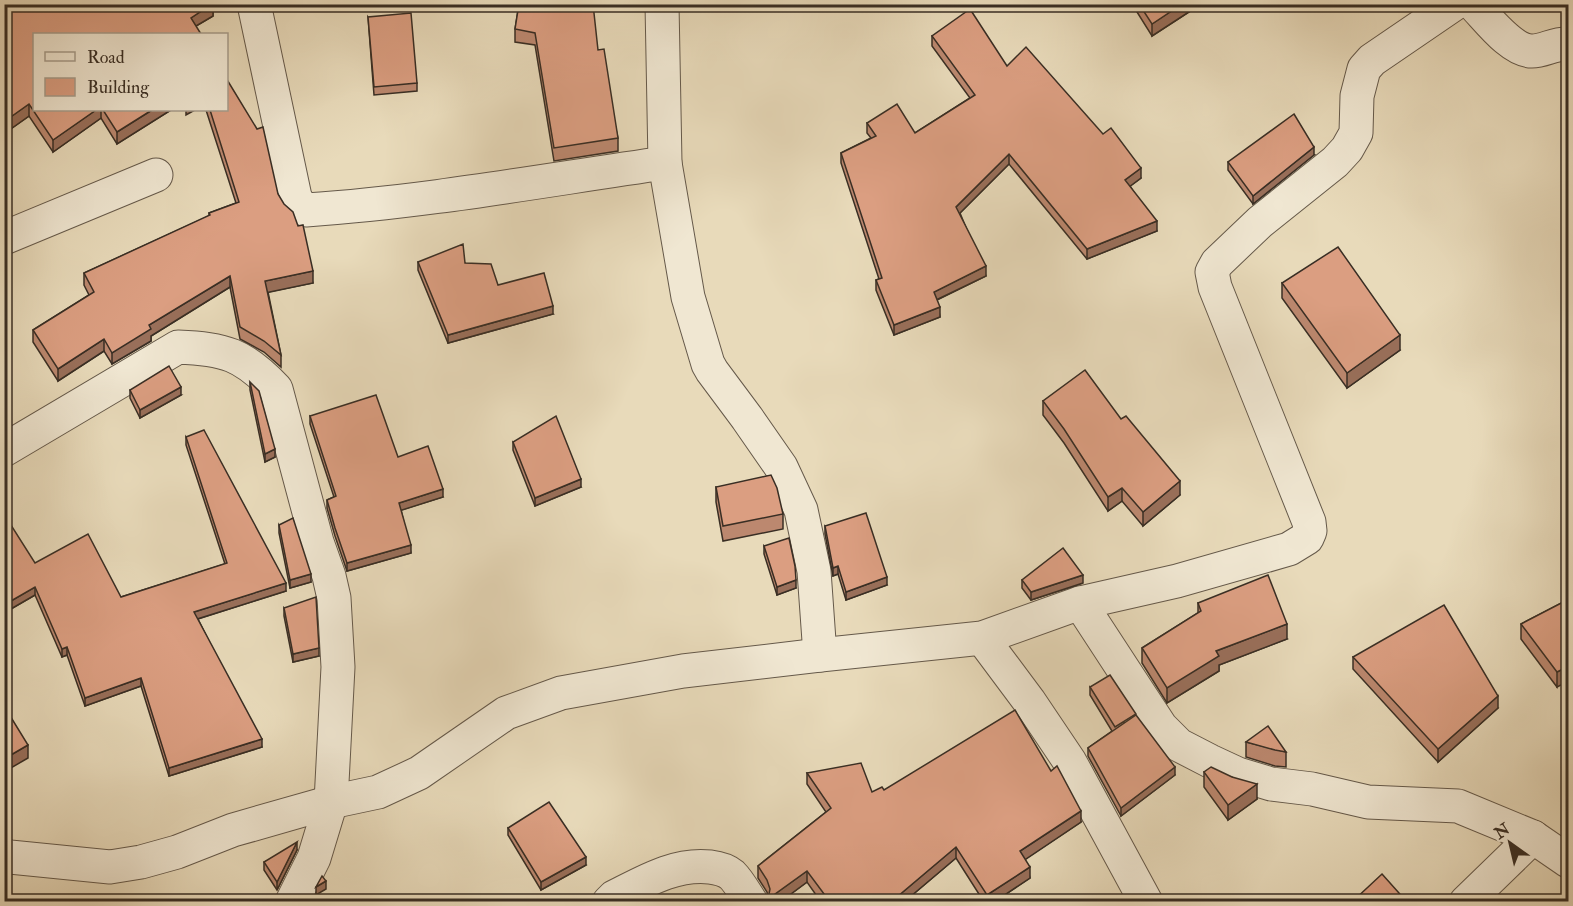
<svg xmlns="http://www.w3.org/2000/svg" width="1573" height="906" viewBox="0 0 1573 906" font-family="'IM FELL Double Pica',serif">
	<style>
		.lines { fill: none; stroke-linecap: round; stroke-linejoin: round }
		.street-casing { stroke: #65594a; stroke-width: 35 }
		.street { stroke: #f0e7d2; stroke-width: 33 }
		.wall { fill: #bc886f; stroke: #392e24; stroke-width: 1.5 }
		.shaded-wall { fill: #996f5a; stroke: #392e24; stroke-width: 1.5 }
		.building { fill: #db9e81; stroke: #392e24; stroke-width: 1.5 }
	</style>
	<rect width="100%" height="100%" fill="#e8daba"/>
	<filter id="stains"><feTurbulence type="fractalNoise" baseFrequency=".00333" numOctaves="4"/><feColorMatrix values="0 0 0 0 .2 0 0 0 0 .09 0 0 0 0 .02 0 0 0 .5 -.17"/></filter>
	<radialGradient id="worn" r=".72"><stop offset=".6" stop-color="#630" stop-opacity="0"/><stop offset="1" stop-color="#630" stop-opacity=".3"/></radialGradient>
	<g class="lines">
		<defs>
			<g id="street">
				<path d="M254 4 295 197 300 206 306 210C426 202 545 180 665 163"/>
				<polyline points="662,4 665,163 688,297 708,364 712,371 747,418 781,467 801,510 814,571 820,655"/>
				<path d="M1473 4C1487 18 1511 51 1532 51 1544 51 1555 43 1568 44"/>
				<polyline points="4,238 156,175"/>
				<path d="M4 450 178 347C225 349 243 354 276 389L317 542 329 576 334 598 338 667 331 802 314 858 292 902"/>
				<polyline points="1080,603 1177,581 1289,549 1307,538 1310,531 1309,522 1215,287 1212,272 1217,263 1260,222 1335,162 1347,149 1356,133 1357,96 1364,69 1372,60 1454,4"/>
				<polyline points="982,638 1029,701 1070,762 1146,902"/>
				<polyline points="4,855 10,857 110,867 141,862 177,852 233,830 331,802 378,792 419,773 506,713 561,693 683,671 820,655 982,638 1080,603 1161,727 1179,745 1210,761 1238,774 1271,784 1312,789 1368,802 1458,806 1533,837 1568,861"/>
				<path d="M609 902 614 897C644 882 675 863 710 867 718 868 726 870 732 875 739 882 745 893 751 902"/>
				<polyline points="1466,902 1533,837"/>
			</g>
		</defs>
		<!-- street casing -->
		<use href="#street" class="street-casing"/>
		<!-- street -->
		<use href="#street" class="street"/>
	</g>
	<!-- wall -->
	<g class="wall">
		<polygon points="4,4 213,4 213,16 196,26 34,110 171,110 117,144 101,118 53,152 29,116 5,133 4,131"/>
		<polygon points="519,4 598,50 618,138 618,151 554,161 535,45 515,42 515,29"/>
		<polygon points="1132,4 1195,4 1195,8 1152,36"/>
		<polygon points="368,17 417,83 417,91 374,95"/>
		<polygon points="932,36 1007,66 1141,178 1130,186 1157,231 1087,259 1009,164 960,213 986,276 937,300 940,317 894,335 876,290 876,280 879,279 841,163 841,153 871,138 867,133 867,123 915,133 970,98 932,46"/>
		<polygon points="206,110 226,110 278,194 313,283 268,292 281,355 281,367 264,352 240,339 230,287 151,336 151,341 112,364 104,351 58,381 33,342 33,330 89,295 84,285 84,273 209,216 209,213 236,203"/>
		<polygon points="1314,155 1253,204 1228,170 1228,162"/>
		<polygon points="418,262 465,263 498,285 553,314 448,343 418,270"/>
		<polygon points="1282,283 1400,350 1347,388 1282,298"/>
		<polygon points="250,382 275,457 265,462 250,390"/>
		<polygon points="130,390 181,395 140,418 130,398"/>
		<polygon points="1043,401 1121,419 1180,495 1143,526 1122,501 1108,511 1064,443 1043,415"/>
		<polygon points="310,416 398,457 443,497 401,510 411,553 347,571 335,536 327,508 327,500 334,497 310,424"/>
		<polygon points="186,437 286,591 198,619 262,747 169,776 141,686 85,706 67,655 62,657 35,595 4,613 35,563 121,597 225,564 186,445"/>
		<polygon points="513,442 581,487 535,506 513,450"/>
		<polygon points="716,487 783,514 783,529 723,541 716,502"/>
		<polygon points="279,525 311,582 290,588 279,533"/>
		<polygon points="825,526 887,585 846,600 838,574 833,576 825,534"/>
		<polygon points="764,546 796,588 777,595 764,554"/>
		<polygon points="1022,580 1083,583 1031,600 1022,588"/>
		<polygon points="1569,599 1557,687 1521,639 1521,624"/>
		<polygon points="1198,603 1287,639 1219,665 1219,671 1167,703 1142,663 1142,648 1198,613"/>
		<polygon points="284,608 319,656 293,662 284,616"/>
		<polygon points="1353,657 1498,708 1438,762 1353,669"/>
		<polygon points="1090,687 1175,775 1121,816 1088,756 1088,748 1112,731 1090,695"/>
		<polygon points="1246,742 1286,752 1286,767 1275,766 1246,757"/>
		<polygon points="1204,772 1232,777 1257,799 1228,820 1204,787"/>
		<polygon points="807,773 872,792 884,790 1081,822 1025,859 1030,878 994,902 984,902 956,858 904,902 821,902 807,882 780,902 768,902 768,896 767,892 758,878 758,866 826,812 807,784"/>
		<polygon points="508,828 586,865 541,890 508,835"/>
		<polygon points="297,850 277,890 264,870 264,862"/>
	</g>
	<!-- shaded-wall -->
	<g class="shaded-wall">
		<polygon points="212,4 213,4 213,16 191,29 191,18"/>
		<polygon points="1182,4 1195,4 1195,8 1152,36 1152,24"/>
		<polygon points="29,104 29,116 5,133 5,121"/>
		<polygon points="96,110 101,110 101,118 53,152 53,140"/>
		<polygon points="152,110 171,110 117,144 117,132"/>
		<polygon points="186,110 195,110 186,115"/>
		<polygon points="1314,147 1314,155 1253,204 1253,196"/>
		<polygon points="1009,154 1009,164 956,217 956,207"/>
		<polygon points="1141,168 1141,178 1125,190 1125,180"/>
		<polygon points="1157,221 1157,231 1087,259 1087,249"/>
		<polygon points="986,266 986,276 934,301 934,292"/>
		<polygon points="313,271 313,283 265,293 265,281"/>
		<polygon points="230,276 230,287 151,336 151,341 112,364 112,353 149,325"/>
		<polygon points="553,306 553,314 448,343 448,335"/>
		<polygon points="940,307 940,317 894,335 894,325"/>
		<polygon points="1400,335 1400,350 1347,388 1347,373"/>
		<polygon points="104,339 104,351 58,381 58,369"/>
		<polygon points="181,387 181,395 140,418 140,410"/>
		<polygon points="275,449 275,457 265,462 265,454"/>
		<polygon points="581,479 581,487 535,506 535,498"/>
		<polygon points="1180,481 1180,495 1143,526 1143,512"/>
		<polygon points="1122,488 1122,501 1108,511 1108,497"/>
		<polygon points="443,489 443,497 399,511 399,503"/>
		<polygon points="411,545 411,553 347,571 347,563"/>
		<polygon points="838,566 838,574 833,576 833,568"/>
		<polygon points="311,574 311,582 290,588 290,580"/>
		<polygon points="1083,575 1083,583 1031,600 1031,592"/>
		<polygon points="887,577 887,585 846,600 846,592"/>
		<polygon points="796,580 796,588 777,595 777,587"/>
		<polygon points="286,583 286,591 194,620 194,612"/>
		<polygon points="35,587 35,595 4,613 4,605"/>
		<polygon points="1287,624 1287,639 1219,665 1219,671 1167,703 1167,688 1216,651"/>
		<polygon points="67,647 67,655 62,657 62,649"/>
		<polygon points="319,648 319,656 293,662 293,654"/>
		<polygon points="1569,666 1569,681 1557,687 1557,672"/>
		<polygon points="141,678 141,686 85,706 85,698"/>
		<polygon points="1498,696 1498,708 1438,762 1438,749"/>
		<polygon points="262,739 262,747 169,776 169,768"/>
		<polygon points="28,745 28,758 4,772 4,759"/>
		<polygon points="1175,767 1175,775 1121,816 1121,808"/>
		<polygon points="1257,784 1257,799 1228,820 1228,805"/>
		<polygon points="1081,811 1081,822 1020,863 1020,851"/>
		<polygon points="297,842 297,850 277,890 277,882"/>
		<polygon points="956,847 956,858 904,902 891,902"/>
		<polygon points="586,857 586,865 541,890 541,882"/>
		<polygon points="1030,867 1030,878 994,902 987,902 987,895"/>
		<polygon points="807,871 807,882 780,902 768,902 768,899"/>
		<polygon points="326,881 326,889 316,895 316,887"/>
	</g>
	<!-- building -->
	<g class="building">
		<polygon points="4,4 212,4 191,18 201,34 34,34 34,110 96,110 53,140 29,104 5,121 4,119"/>
		<polygon points="519,4 593,4 598,50 604,49 618,138 554,148 535,33 515,29"/>
		<polygon points="1139,4 1182,4 1152,24"/>
		<polygon points="970,9 1007,66 1026,47 1103,134 1111,128 1141,168 1125,180 1157,221 1087,249 1009,154 956,207 986,266 934,292 940,307 894,325 876,280 882,278 841,153 876,136 867,123 897,104 915,133 975,95 932,36"/>
		<polygon points="411,13 417,83 374,87 368,17"/>
		<polygon points="226,78 257,129 263,127 278,194 284,204 293,212 298,226 303,225 313,271 265,281 281,355 264,341 240,327 230,276 149,325 151,329 112,353 104,339 58,369 33,330 94,292 84,273 210,215 209,213 239,202 210,110 226,110"/>
		<polygon points="103,110 152,110 117,132"/>
		<polygon points="1294,114 1314,147 1253,196 1228,162"/>
		<polygon points="463,244 465,263 491,264 498,285 544,273 553,306 448,335 418,262"/>
		<polygon points="1338,247 1400,335 1347,373 1282,283"/>
		<polygon points="169,366 181,387 140,410 130,390"/>
		<polygon points="1085,370 1121,419 1126,416 1180,481 1143,512 1122,488 1108,497 1064,429 1043,401"/>
		<polygon points="250,382 259,391 275,449 265,454"/>
		<polygon points="376,395 398,457 428,446 443,489 399,503 411,545 347,563 335,528 327,500 336,496 310,416"/>
		<polygon points="556,416 581,479 535,498 513,442"/>
		<polygon points="204,430 286,583 194,612 262,739 169,768 141,678 85,698 67,647 62,649 35,587 4,605 4,514 35,563 88,534 121,597 227,563 186,437"/>
		<polygon points="771,475 777,488 783,514 723,526 716,487"/>
		<polygon points="866,513 887,577 846,592 838,566 833,568 825,526"/>
		<polygon points="293,518 311,574 290,580 279,525"/>
		<polygon points="789,538 795,566 796,580 777,587 764,546"/>
		<polygon points="1063,548 1083,575 1031,592 1022,580"/>
		<polygon points="1268,575 1287,624 1216,651 1219,656 1167,688 1142,648 1201,611 1198,603"/>
		<polygon points="316,597 319,648 293,654 284,608"/>
		<polygon points="1569,599 1569,666 1557,672 1521,624"/>
		<polygon points="1444,605 1498,696 1438,749 1353,657"/>
		<polygon points="1110,675 1136,714 1115,727 1090,687"/>
		<polygon points="4,706 28,745 4,759"/>
		<polygon points="1015,710 1051,771 1057,766 1081,811 1020,851 1030,867 987,895 956,847 891,902 830,902 807,871 768,899 770,889 767,880 758,866 831,808 807,773 861,763 872,792 882,787 884,790"/>
		<polygon points="1136,715 1175,767 1121,808 1088,748"/>
		<polygon points="1268,726 1286,752 1275,750 1246,742"/>
		<polygon points="1211,767 1232,777 1257,784 1228,805 1204,772"/>
		<polygon points="549,802 586,857 541,882 508,828"/>
		<polygon points="297,842 277,882 264,862"/>
		<polygon points="1382,874 1407,902 1352,902"/>
		<polygon points="322,876 326,881 316,887"/>
	</g>
	<!-- margin -->
	<rect width="1573" height="906" fill="none" stroke="#e8daba" stroke-width="24"/>
	<rect x="6" y="6" width="1561" height="894" fill="none" stroke="#392e24" stroke-width="3"/>
	<rect x="12" y="12" width="1549" height="882" fill="none" stroke="#392e24" stroke-width="1.5"/>
	<!-- legend -->
	<rect x="33" y="33" width="195" height="78" fill="#f0e7d2" stroke="#a79d8c" stroke-width="1.5"/>
	<rect x="45" y="52" width="30" height="9" fill="#f0e7d2" stroke="#a79d8c" stroke-width="1.5"/>
	<text x="87" y="63" font-size="18" fill="#392e24">Road</text>
	<rect x="45" y="78" width="30" height="18" fill="#db9e81" stroke="#a79d8c" stroke-width="1.5"/>
	<text x="87" y="93" font-size="18" fill="#392e24">Building</text>
	<!-- north arrow -->
	<g transform="translate(1510 843) rotate(326)" stroke="#f0e7d2" stroke-width="4.5" paint-order="stroke">
	<path d="M0-4.5L10 22L0 15L-10 22Z" fill="#392e24"/>
	<text y="-9" font-size="16" font-weight="bold" text-anchor="middle" fill="#392e24">N</text>
	</g>
	<rect width="100%" height="100%" filter="url(#stains)"/>
	<rect width="100%" height="100%" fill="url(#worn)"/>
</svg>
